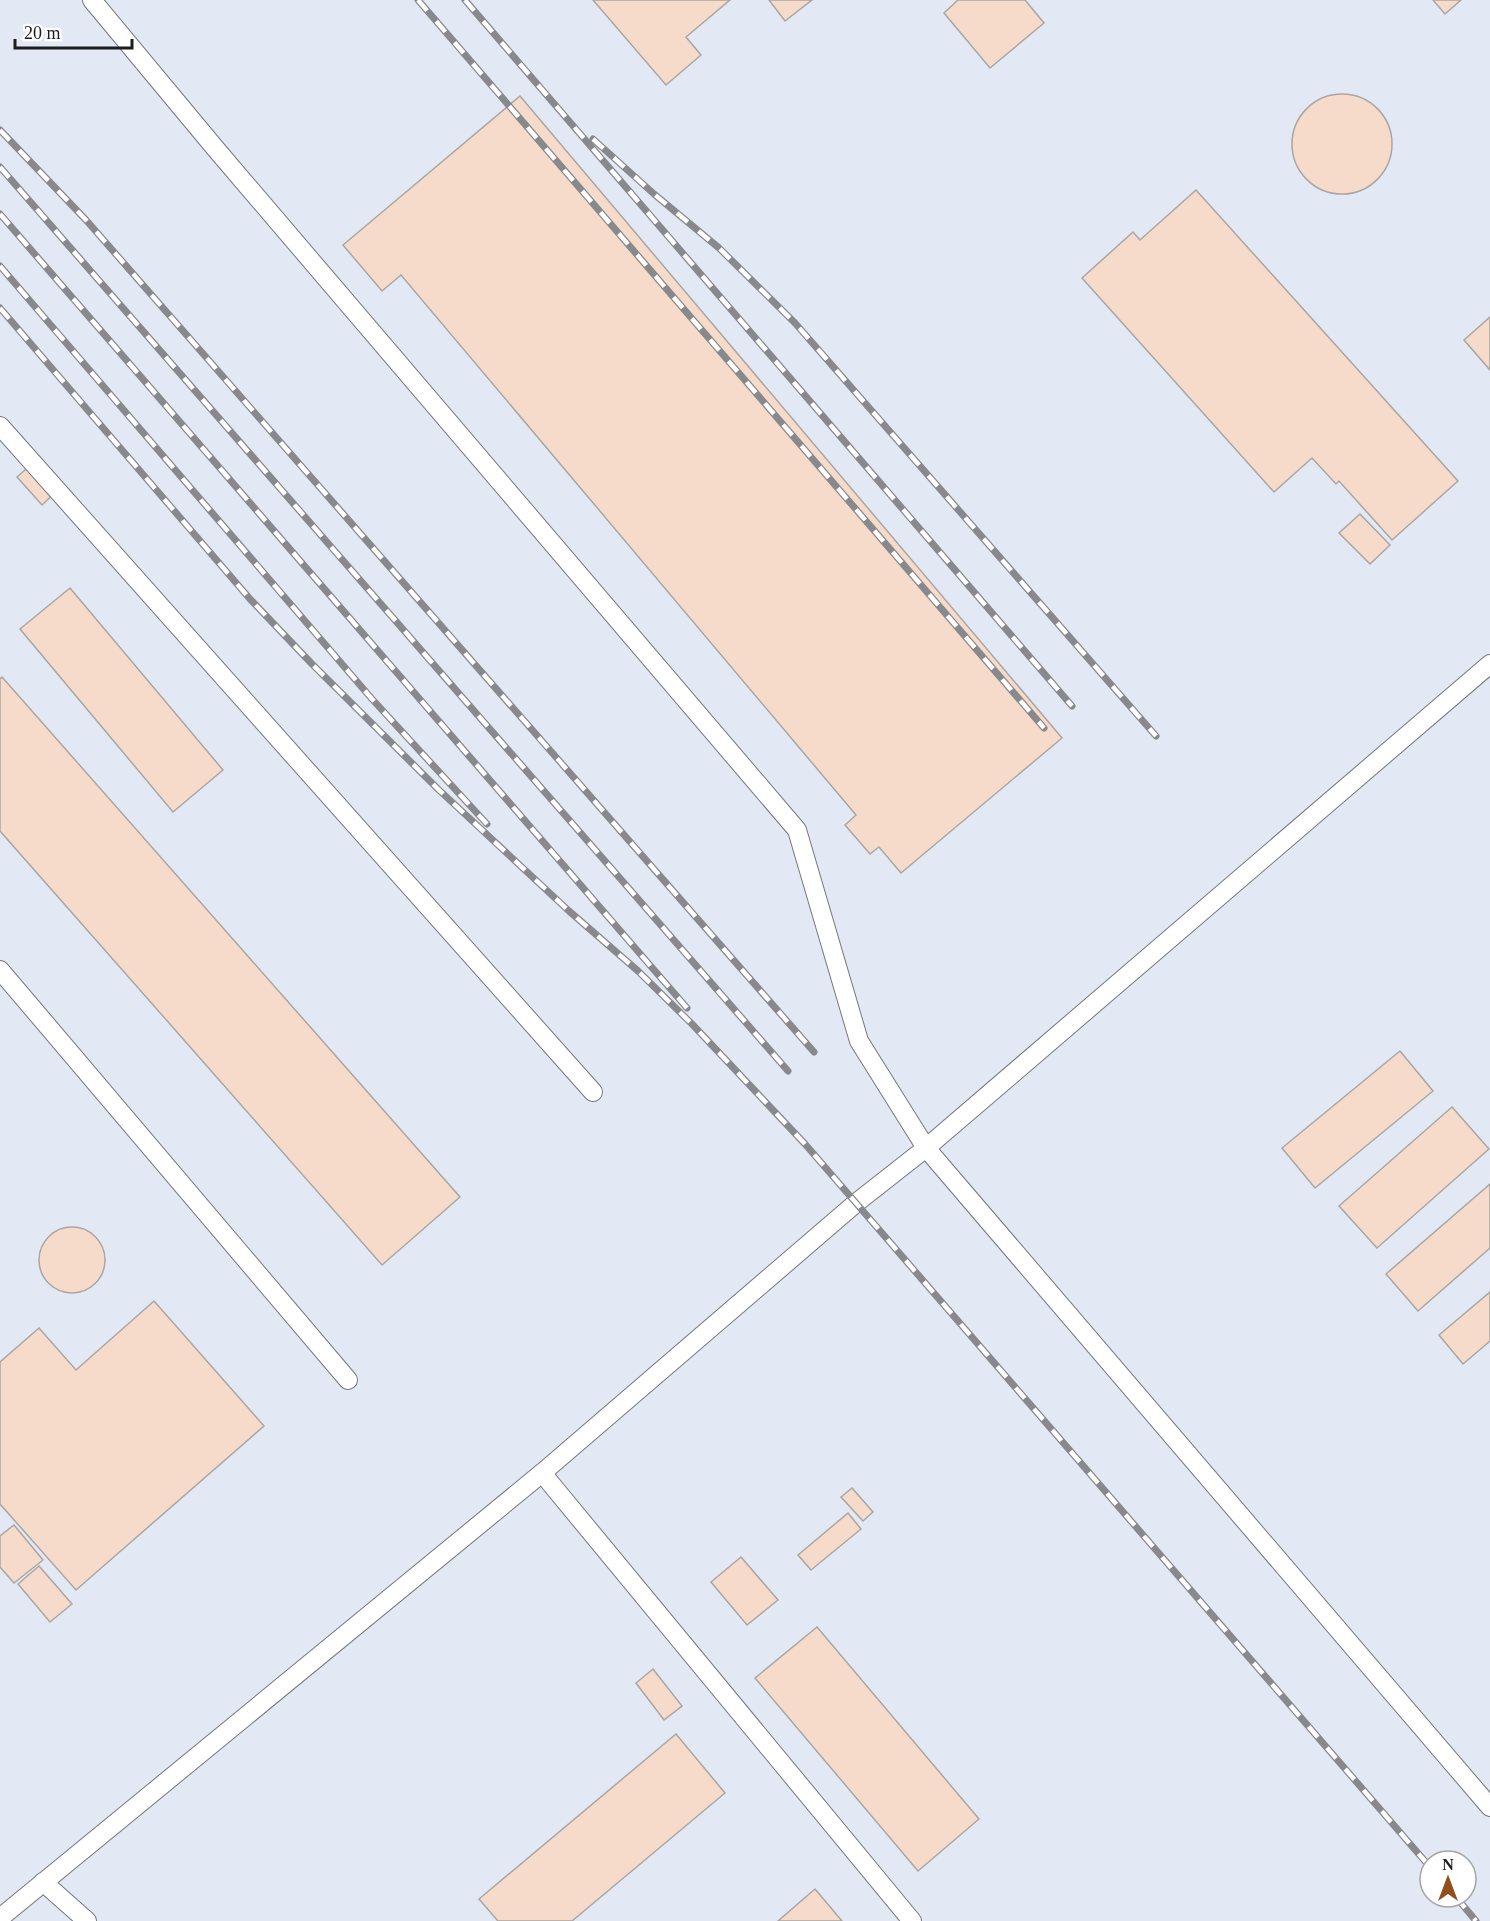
<svg xmlns="http://www.w3.org/2000/svg" width="1490" height="1921" viewBox="0 0 1490 1921" font-family="'Times New Roman',serif">
	<style>
		.built { fill: #e3e9f4; fill-rule: evenodd }
		.building { fill: #f6dbca; stroke: #aaa6a4; stroke-width: 1.5 }
		.lines { fill: none; stroke-linecap: round; stroke-linejoin: round }
		.service-casing { stroke: #75777a; stroke-width: 20 }
		.service { stroke: #fff; stroke-width: 18 }
		.rail-casing { stroke: #88898c; stroke-width: 7 }
		.rail { stroke: #fff; stroke-width: 4.5; stroke-dasharray: 14; stroke-linecap: butt }
	</style>
	<rect width="100%" height="100%" fill="#f3f5f9"/>
	<!-- built -->
	<path class="built" d="M0 0H1490V1921H0ZM1430 1861H1466V1897H1430Z"/>
	<!-- building -->
	<g class="building">
		<polygon points="593,0 730,0 686,37 701,55 666,85"/>
		<polygon points="769,0 812,0 785,21"/>
		<polygon points="958,0 1025,0 1044,23 990,68 944,13"/>
		<polygon points="1433,0 1461,0 1445,14"/>
		<circle cx="1342" cy="144" r="50"/>
		<polygon points="520,96 1062,738 901,873 879,847 870,854 845,825 856,815 401,275 382,291 343,245"/>
		<polygon points="1196,190 1458,481 1392,540 1339,481 1336,484 1312,458 1274,492 1082,278 1133,232 1140,240"/>
		<polygon points="1490,317 1490,370 1464,340"/>
		<polygon points="34,462 59,489 42,505 17,477"/>
		<polygon points="1360,514 1390,545 1370,564 1339,533"/>
		<polygon points="70,588 223,770 173,812 20,629"/>
		<polygon points="2,677 460,1197 382,1265 0,831 0,679"/>
		<polygon points="1400,1051 1433,1091 1315,1188 1282,1148"/>
		<polygon points="1452,1107 1489,1149 1377,1248 1339,1206"/>
		<polygon points="1490,1184 1490,1248 1418,1311 1386,1274"/>
		<circle cx="72" cy="1260" r="33"/>
		<polygon points="1490,1292 1490,1341 1463,1364 1439,1335"/>
		<polygon points="154,1301 264,1426 76,1590 0,1504 0,1362 39,1328 76,1370"/>
		<polygon points="852,1488 873,1512 863,1521 841,1497"/>
		<polygon points="848,1513 861,1529 811,1570 798,1555"/>
		<polygon points="14,1525 43,1560 14,1583 0,1567 0,1536"/>
		<polygon points="741,1557 778,1600 747,1625 711,1582"/>
		<polygon points="39,1566 72,1604 50,1622 18,1584"/>
		<polygon points="817,1627 979,1819 918,1871 755,1678"/>
		<polygon points="653,1669 682,1706 664,1720 636,1683"/>
		<polygon points="676,1734 725,1793 572,1921 498,1921 479,1899"/>
		<polygon points="815,1889 842,1921 778,1921"/>
	</g>
	<g class="lines">
		<defs>
			<g id="service">
				<polyline points="92,0 215,148 797,830 859,1041 926,1148 1490,1807"/>
				<polyline points="0,426 593,1092"/>
				<polyline points="0,970 348,1380"/>
				<polyline points="542,1473 912,1921"/>
				<polyline points="43,1882 87,1921"/>
				<polyline points="0,1918 542,1473 856,1203 926,1148 1490,664"/>
			</g>
		</defs>
		<!-- service casing -->
		<use href="#service" class="service-casing"/>
		<!-- service -->
		<use href="#service" class="service"/>
		<defs>
			<g id="rail">
				<polyline points="418,0 1044,728"/>
				<polyline points="465,0 1072,706"/>
				<polyline points="0,130 86,220 814,1052"/>
				<polyline points="593,139 654,194 719,248 795,323 1156,736"/>
				<polyline points="0,167 788,1071"/>
				<polyline points="0,214 687,1008"/>
				<polyline points="0,266 372,699 487,824"/>
				<polyline points="0,308 250,599 312,664 439,790 569,911 638,971 692,1024 805,1144 1430,1867"/>
				<polyline points="1456,1897 1476,1921"/>
			</g>
		</defs>
		<!-- rail casing -->
		<use href="#rail" class="rail-casing"/>
		<!-- rail -->
		<use href="#rail" class="rail"/>
	</g>
	<!-- north arrow -->
	<g transform="translate(1448 1879)"><circle r="28" fill="#ffffff" stroke="#a4a5a5" stroke-width="1.5"/>
	<path d="M0-4.5L10 22L0 15L-10 22Z" fill="#904f1b"/>
	<text y="-9" font-size="16" font-weight="bold" text-anchor="middle" fill="#1c1d1e">N</text>
	</g>
	<!-- scale -->
	<path d="M15 39v9h117v-9" fill="none" stroke="#1c1d1e" stroke-width="3"/>
	<text x="24" y="39" font-size="18" fill="#1c1d1e" stroke="#ffffff" stroke-width="4.5" paint-order="stroke">20 m</text>
</svg>
